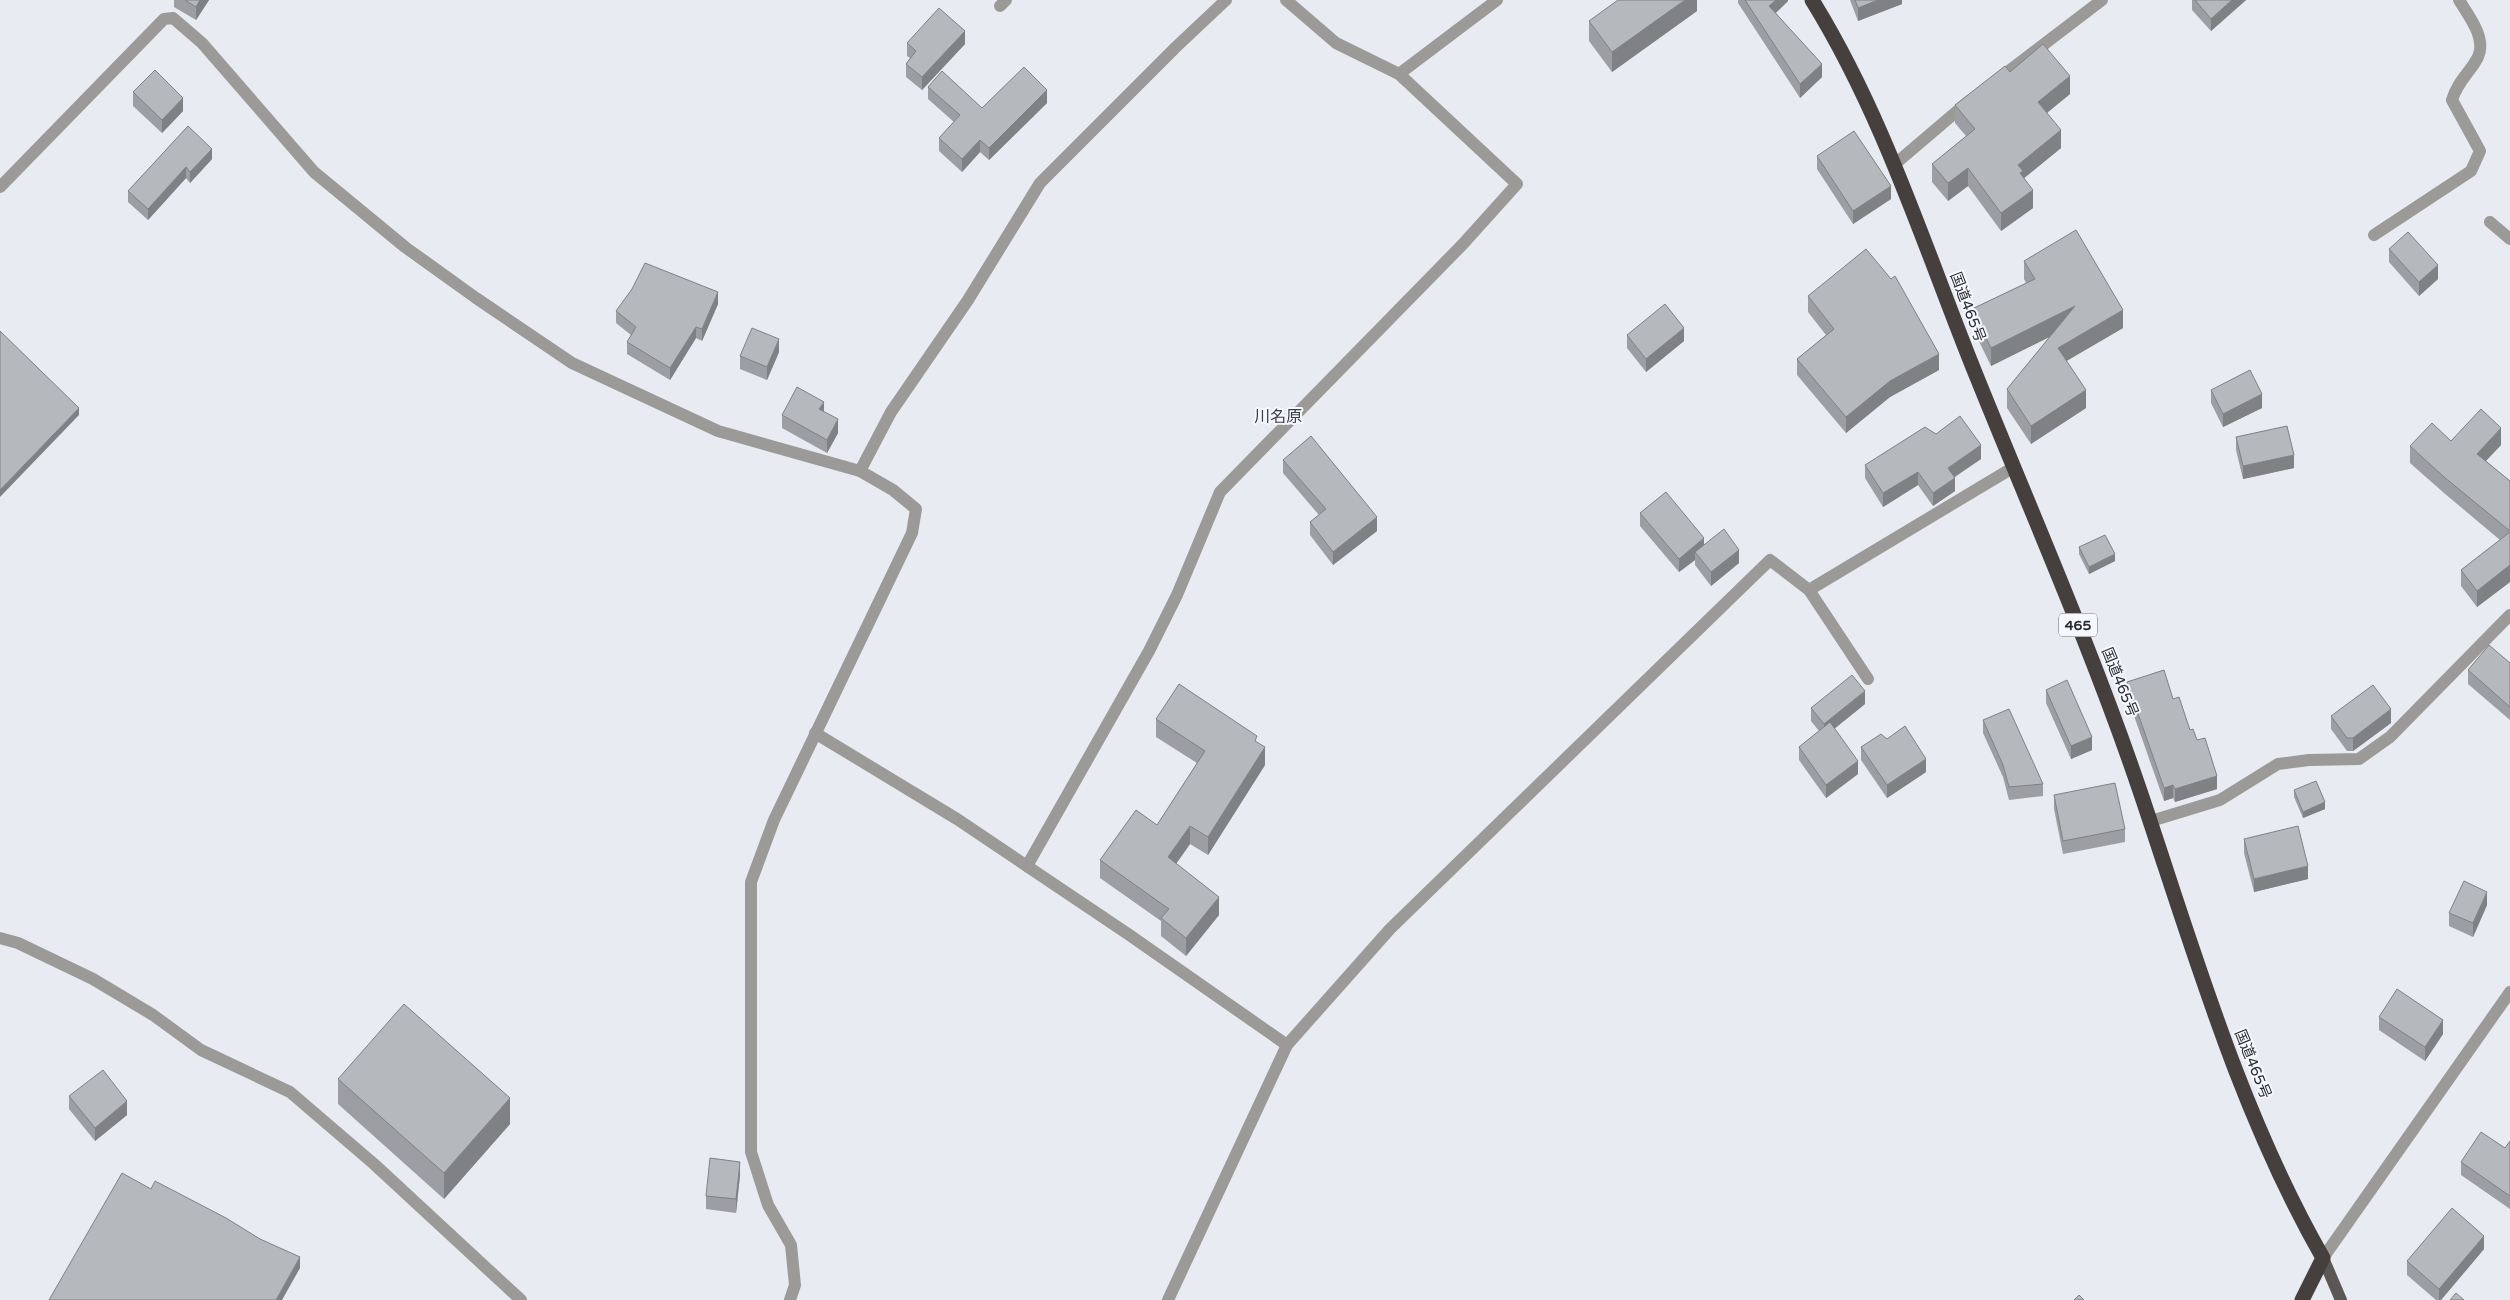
<svg xmlns="http://www.w3.org/2000/svg" width="2510" height="1300" viewBox="0 0 2510 1300" font-family="'Varela Round','Noto Sans JP',sans-serif">
	<style>
		.lines { fill: none; stroke-linecap: round; stroke-linejoin: round }
		.minor { stroke: #9c9a98; stroke-width: 12 }
		.major { stroke: #5b5754; stroke-width: 12 }
		.highway { stroke: #45403d; stroke-width: 15 }
		.wall { fill: #9c9ea3 }
		.shaded-wall { fill: #7f8184 }
		.building { fill: #b5b8bd; stroke: #7f8184 }
		.labels { text-anchor: middle; dominant-baseline: central; stroke-width: 4; stroke-linejoin: round; paint-order: stroke }
		.shield { fill: #f5f8fe; stroke: #686a6d; stroke-width: 1 }
		.shield-label { font-size: 14px; font-weight: bold; fill: #2c2d2f }
		.street-label { font-size: 15px; fill: #2c2d2f; stroke: #f5f8fe }
		.neighbourhood-label { font-size: 16px; fill: #3a3d41; stroke: #f5f8fe }
	</style>
	<rect width="100%" height="100%" fill="#e8ebf1"/>
	<g class="lines">
		<!-- minor -->
		<g class="minor">
			<polyline points="1000,6 1006,0"/>
			<polyline points="1399,74 1497,0"/>
			<polyline points="1997,80 2102,0"/>
			<polyline points="1895,164 1969,101"/>
			<polyline points="0,187 164,19 173,18 202,43 314,172 405,247 476,298 572,363 718,431 860,471 893,490 916,509 912,533 774,820 751,882 751,1152 768,1205 791,1245 795,1285 790,1300"/>
			<polyline points="2490,222 2510,239"/>
			<path d="M2374 235 2471 171 2480 151 2452 100C2458 80 2470 73 2478 57 2487 38 2468 15 2459 0"/>
			<polyline points="860,471 891,412 968,300 1040,183 1176,47 1226,0"/>
			<polyline points="1809,590 1868,679"/>
			<polyline points="815,733 957,819 1128,934 1287,1045"/>
			<polyline points="2151,821 2220,800 2278,764 2309,760 2359,759 2390,737 2510,615"/>
			<polyline points="1027,866 1149,651 1177,595 1220,492 1463,244 1517,184 1399,74 1336,43 1286,0"/>
			<polyline points="0,938 18,943 93,979 153,1015 201,1050 290,1092 374,1164 521,1300"/>
			<polyline points="2323,1258 2510,992"/>
			<polyline points="1168,1300 1287,1045 1390,929 1770,560 1809,590 2014,467"/>
		</g>
		<!-- major -->
		<polyline class="major" points="2323,1258 2341,1300"/>
		<!-- highway -->
		<path class="highway" d="M1812 0C1884 116 1925 249 1976 375 2032 514 2093 652 2141 794 2194 951 2240 1113 2323 1258L2302 1300"/>
	</g>
	<!-- wall -->
	<g class="wall">
		<polygon points="174,0 209,0 196,20 174,7"/>
		<polygon points="1697,0 1697,11 1612,72 1589,41 1589,21"/>
		<polygon points="1738,0 1788,0 1788,1 1776,13 1822,77 1800,98 1738,3"/>
		<polygon points="1850,0 1902,0 1902,4 1858,21"/>
		<polygon points="2192,0 2246,0 2211,31 2192,10"/>
		<polygon points="907,43 965,44 922,90 906,77 906,64 910,58 907,56"/>
		<polygon points="2010,72 2070,94 2047,113 2061,148 2024,178 2033,208 2001,231 1968,186 1948,201 1932,182 1932,164 1966,136 1955,123 1955,105"/>
		<polygon points="928,87 982,108 1047,103 989,160 980,152 962,172 939,151 939,138 954,122 928,99"/>
		<polygon points="133,92 183,111 162,133 133,106"/>
		<polygon points="188,126 212,159 190,183 186,178 148,220 128,202 128,191"/>
		<polygon points="1817,156 1891,199 1853,224 1817,169"/>
		<polygon points="2389,249 2438,279 2419,296 2389,262"/>
		<polygon points="2024,261 2123,328 2066,361 2086,408 2031,444 2007,408 2007,389 2050,337 1991,366 1972,327 1972,309 2026,283 2024,279"/>
		<polygon points="1808,296 1939,370 1890,397 1846,433 1797,375 1797,359 1826,335 1808,312"/>
		<polygon points="718,304 702,341 696,338 670,380 627,354 627,342 631,335 616,323 616,311"/>
		<polygon points="1627,335 1684,341 1646,372 1627,348"/>
		<polygon points="779,352 767,380 740,369 740,356"/>
		<polygon points="2211,390 2262,408 2223,427 2211,403"/>
		<polygon points="782,415 838,433 827,453 782,428"/>
		<polygon points="2236,437 2294,468 2243,479 2236,450"/>
		<polygon points="2451,441 2501,445 2486,461 2510,481 2510,582 2477,607 2461,586 2461,570 2500,540 2444,493 2410,463 2410,446"/>
		<polygon points="1981,459 1955,477 1955,491 1933,506 1918,485 1883,507 1865,478 1865,465"/>
		<polygon points="1283,460 1377,531 1333,565 1310,535 1310,522 1319,515 1283,473"/>
		<polygon points="1640,513 1704,544 1739,563 1711,586 1695,565 1695,560 1679,572 1640,526"/>
		<polygon points="2079,547 2115,561 2089,574 2079,554"/>
		<polygon points="2510,663 2510,720 2468,684 2468,670"/>
		<polygon points="2127,682 2173,699 2190,730 2197,740 2217,789 2175,802 2173,798 2164,801 2127,696"/>
		<polygon points="2046,690 2092,750 2071,759 2046,703"/>
		<polygon points="1865,704 1834,729 1858,774 1826,798 1799,760 1799,747 1819,731 1811,721 1811,708"/>
		<polygon points="2331,716 2391,723 2353,751 2347,751 2331,729"/>
		<polygon points="1156,719 1257,742 1265,765 1208,855 1190,844 1176,864 1219,915 1186,956 1161,936 1161,921 1100,878 1100,860 1157,825 1197,763 1156,737"/>
		<polygon points="1983,720 2043,784 2043,796 2009,800 2003,777 1983,733"/>
		<polygon points="1887,739 1926,772 1887,798 1861,760 1861,747"/>
		<polygon points="2294,790 2325,809 2303,818 2294,797"/>
		<polygon points="2054,795 2125,829 2125,842 2063,854 2054,809"/>
		<polygon points="2244,839 2308,879 2254,892 2244,853"/>
		<polygon points="2487,905 2473,937 2449,926 2449,913"/>
		<polygon points="2379,1017 2443,1034 2425,1061 2379,1030"/>
		<polygon points="338,1079 510,1124 444,1199 338,1104"/>
		<polygon points="69,1096 127,1115 95,1141 69,1109"/>
		<polygon points="2510,1141 2510,1209 2461,1175 2461,1162 2505,1148"/>
		<polygon points="740,1175 736,1213 706,1209 706,1196"/>
		<polygon points="2484,1249 2441,1300 2436,1300 2407,1275 2407,1261"/>
	</g>
	<!-- shaded-wall -->
	<g class="shaded-wall">
		<polygon points="200,0 209,0 196,20 196,7"/>
		<polygon points="1685,0 1697,0 1697,11 1612,72 1612,52"/>
		<polygon points="1776,0 1788,0 1788,1 1769,19 1769,6"/>
		<polygon points="1878,0 1902,0 1902,4 1858,21 1858,8"/>
		<polygon points="2232,0 2246,0 2211,31 2211,19"/>
		<polygon points="965,31 965,44 922,90 922,77"/>
		<polygon points="1822,64 1822,77 1800,98 1800,84"/>
		<polygon points="2070,76 2070,94 2038,120 2038,102"/>
		<polygon points="1047,90 1047,103 989,160 989,148"/>
		<polygon points="183,98 183,111 162,133 162,120"/>
		<polygon points="2061,130 2061,148 2023,179 2023,189 2018,165"/>
		<polygon points="980,140 980,152 962,172 962,159"/>
		<polygon points="212,149 212,159 190,183 190,172"/>
		<polygon points="186,167 186,178 148,220 148,209"/>
		<polygon points="1968,168 1968,186 1948,201 1948,183"/>
		<polygon points="1891,186 1891,199 1853,224 1853,211"/>
		<polygon points="2033,190 2033,208 2001,231 2001,213"/>
		<polygon points="2438,265 2438,279 2419,296 2419,282"/>
		<polygon points="718,292 718,304 702,341 702,329"/>
		<polygon points="2075,306 2075,324 1991,366 1991,348"/>
		<polygon points="2123,310 2123,328 2058,366 2058,348"/>
		<polygon points="696,327 696,338 670,380 670,368"/>
		<polygon points="1684,328 1684,341 1646,372 1646,359"/>
		<polygon points="779,339 779,352 767,380 767,367"/>
		<polygon points="1939,354 1939,370 1890,397 1846,433 1846,417 1890,381"/>
		<polygon points="2086,390 2086,408 2031,444 2031,426"/>
		<polygon points="2262,394 2262,408 2223,427 2223,414"/>
		<polygon points="824,402 824,415 819,409"/>
		<polygon points="79,408 79,415 0,497 0,490"/>
		<polygon points="838,419 838,433 827,453 827,440"/>
		<polygon points="2501,428 2501,445 2477,470 2477,454"/>
		<polygon points="1981,445 1981,459 1948,481 1948,468"/>
		<polygon points="2294,455 2294,468 2243,479 2243,466"/>
		<polygon points="1918,472 1918,485 1883,507 1883,493"/>
		<polygon points="1955,478 1955,491 1933,506 1933,493"/>
		<polygon points="1377,517 1377,531 1333,565 1333,552"/>
		<polygon points="1704,538 1704,552 1695,552 1695,560 1679,572 1679,559"/>
		<polygon points="1739,550 1739,563 1711,586 1711,572"/>
		<polygon points="2115,554 2115,561 2089,574 2089,567"/>
		<polygon points="2510,565 2510,582 2477,607 2477,591"/>
		<polygon points="1865,691 1865,704 1824,737 1824,724"/>
		<polygon points="2391,709 2391,723 2353,751 2353,738"/>
		<polygon points="2092,737 2092,750 2071,759 2071,746"/>
		<polygon points="1265,747 1265,765 1208,855 1208,837"/>
		<polygon points="1926,759 1926,772 1887,798 1887,785"/>
		<polygon points="1858,761 1858,774 1826,798 1826,785"/>
		<polygon points="2217,776 2217,789 2175,802 2175,789"/>
		<polygon points="2173,785 2173,798 2164,801 2164,788"/>
		<polygon points="2325,802 2325,809 2303,818 2303,812"/>
		<polygon points="1190,826 1190,844 1168,875 1168,857"/>
		<polygon points="2308,866 2308,879 2254,892 2254,879"/>
		<polygon points="2487,892 2487,905 2473,937 2473,923"/>
		<polygon points="1219,897 1219,915 1186,956 1186,938"/>
		<polygon points="2443,1020 2443,1034 2425,1061 2425,1047"/>
		<polygon points="510,1098 510,1124 444,1199 444,1173"/>
		<polygon points="127,1101 127,1115 95,1141 95,1128"/>
		<polygon points="740,1162 740,1175 736,1213 736,1199"/>
		<polygon points="2484,1236 2484,1249 2441,1300 2439,1300 2439,1289"/>
		<polygon points="300,1257 300,1268 282,1300 276,1300"/>
	</g>
	<!-- building -->
	<g class="building">
		<polygon points="185,0 200,0 196,7"/>
		<polygon points="1618,0 1685,0 1612,52 1589,21"/>
		<polygon points="1745,0 1776,0 1769,6 1822,64 1800,84"/>
		<polygon points="1855,0 1878,0 1858,8"/>
		<polygon points="2195,0 2232,0 2211,19"/>
		<polygon points="939,8 965,31 922,77 906,64 916,51 907,43"/>
		<polygon points="2043,44 2070,76 2038,102 2061,130 2018,165 2023,171 2020,173 2033,190 2001,213 1968,168 1948,183 1932,164 1975,129 1955,105 2005,66 2010,72"/>
		<polygon points="1024,67 1047,90 989,148 980,140 962,159 939,138 960,115 928,87 942,71 982,108"/>
		<polygon points="155,70 183,98 162,120 133,92"/>
		<polygon points="188,126 212,149 190,172 186,167 148,209 128,191"/>
		<polygon points="1854,131 1891,186 1853,211 1817,156"/>
		<polygon points="2076,230 2123,310 2058,348 2086,390 2031,426 2007,389 2075,306 1991,348 1972,309 2035,279 2024,261"/>
		<polygon points="2408,232 2438,265 2419,282 2389,249"/>
		<polygon points="1866,249 1891,279 1895,276 1939,354 1890,381 1846,417 1797,359 1834,329 1808,296"/>
		<polygon points="645,263 718,292 702,329 696,327 670,368 627,342 636,327 616,311 632,289"/>
		<polygon points="1665,304 1684,328 1646,359 1627,335"/>
		<polygon points="752,328 779,339 767,367 740,356"/>
		<polygon points="0,331 79,408 0,490"/>
		<polygon points="2250,370 2262,394 2223,414 2211,390"/>
		<polygon points="797,387 824,402 819,409 838,419 827,440 782,415"/>
		<polygon points="2481,409 2501,428 2477,454 2510,481 2510,531 2444,477 2410,446 2432,423 2451,441"/>
		<polygon points="1960,416 1981,445 1948,468 1955,478 1933,493 1918,472 1883,493 1865,465 1925,427 1936,434"/>
		<polygon points="2287,426 2294,455 2243,466 2236,437"/>
		<polygon points="1311,436 1377,517 1333,552 1310,522 1326,509 1283,460"/>
		<polygon points="1666,492 1704,538 1679,559 1640,513"/>
		<polygon points="1724,529 1739,550 1711,572 1695,552"/>
		<polygon points="2510,532 2510,565 2477,591 2461,570"/>
		<polygon points="2105,535 2115,554 2089,567 2079,547"/>
		<polygon points="2489,645 2510,663 2510,707 2468,670"/>
		<polygon points="2164,670 2173,699 2179,697 2190,730 2193,729 2197,740 2205,738 2217,776 2175,789 2173,785 2164,788 2127,682"/>
		<polygon points="1852,675 1865,691 1824,724 1811,708"/>
		<polygon points="2067,680 2092,737 2071,746 2046,690"/>
		<polygon points="1179,684 1257,736 1255,741 1265,747 1208,837 1190,826 1168,857 1219,897 1186,938 1161,918 1169,909 1100,860 1136,810 1157,825 1205,751 1156,719"/>
		<polygon points="2373,685 2391,709 2353,738 2347,738 2331,716"/>
		<polygon points="2009,709 2043,784 2009,787 2003,765 1983,720"/>
		<polygon points="1830,722 1858,761 1826,785 1799,747"/>
		<polygon points="1905,726 1926,759 1887,785 1861,747 1881,734 1887,739"/>
		<polygon points="2316,781 2325,802 2303,812 2294,790"/>
		<polygon points="2115,783 2125,829 2063,841 2054,795"/>
		<polygon points="2298,826 2308,866 2254,879 2244,839"/>
		<polygon points="2464,881 2487,892 2473,923 2449,913"/>
		<polygon points="2397,989 2443,1020 2425,1047 2379,1017"/>
		<polygon points="404,1004 510,1098 444,1173 338,1079"/>
		<polygon points="103,1070 127,1101 95,1128 69,1096"/>
		<polygon points="2481,1132 2505,1148 2510,1141 2510,1196 2461,1162"/>
		<polygon points="710,1158 740,1162 736,1199 706,1196"/>
		<polygon points="122,1173 151,1189 155,1181 226,1218 260,1239 300,1257 276,1300 49,1300"/>
		<polygon points="2452,1208 2484,1236 2439,1289 2407,1261"/>
		<polygon points="2456,1293 2464,1300 2450,1300"/>
		<polygon points="2079,1295 2084,1300 2074,1300"/>
	</g>
	<g class="labels">
		<!-- shield labels -->
		<rect class="shield" x="2059" y="613.5" width="38" height="23" rx="4"/>
		<g class="shield-label">
			<text x="2078" y="625">465</text>
		</g>
		<!-- street labels -->
		<g class="street-label">
			<text transform="translate(1968 307) rotate(69)">国道465号</text>
			<text transform="translate(2120 682) rotate(68)">国道465号</text>
			<text transform="translate(2253 1064) rotate(68)">国道465号</text>
		</g>
		<!-- neighbourhood labels -->
		<g class="neighbourhood-label">
			<text x="1278" y="417">川名原</text>
		</g>
	</g>
</svg>
